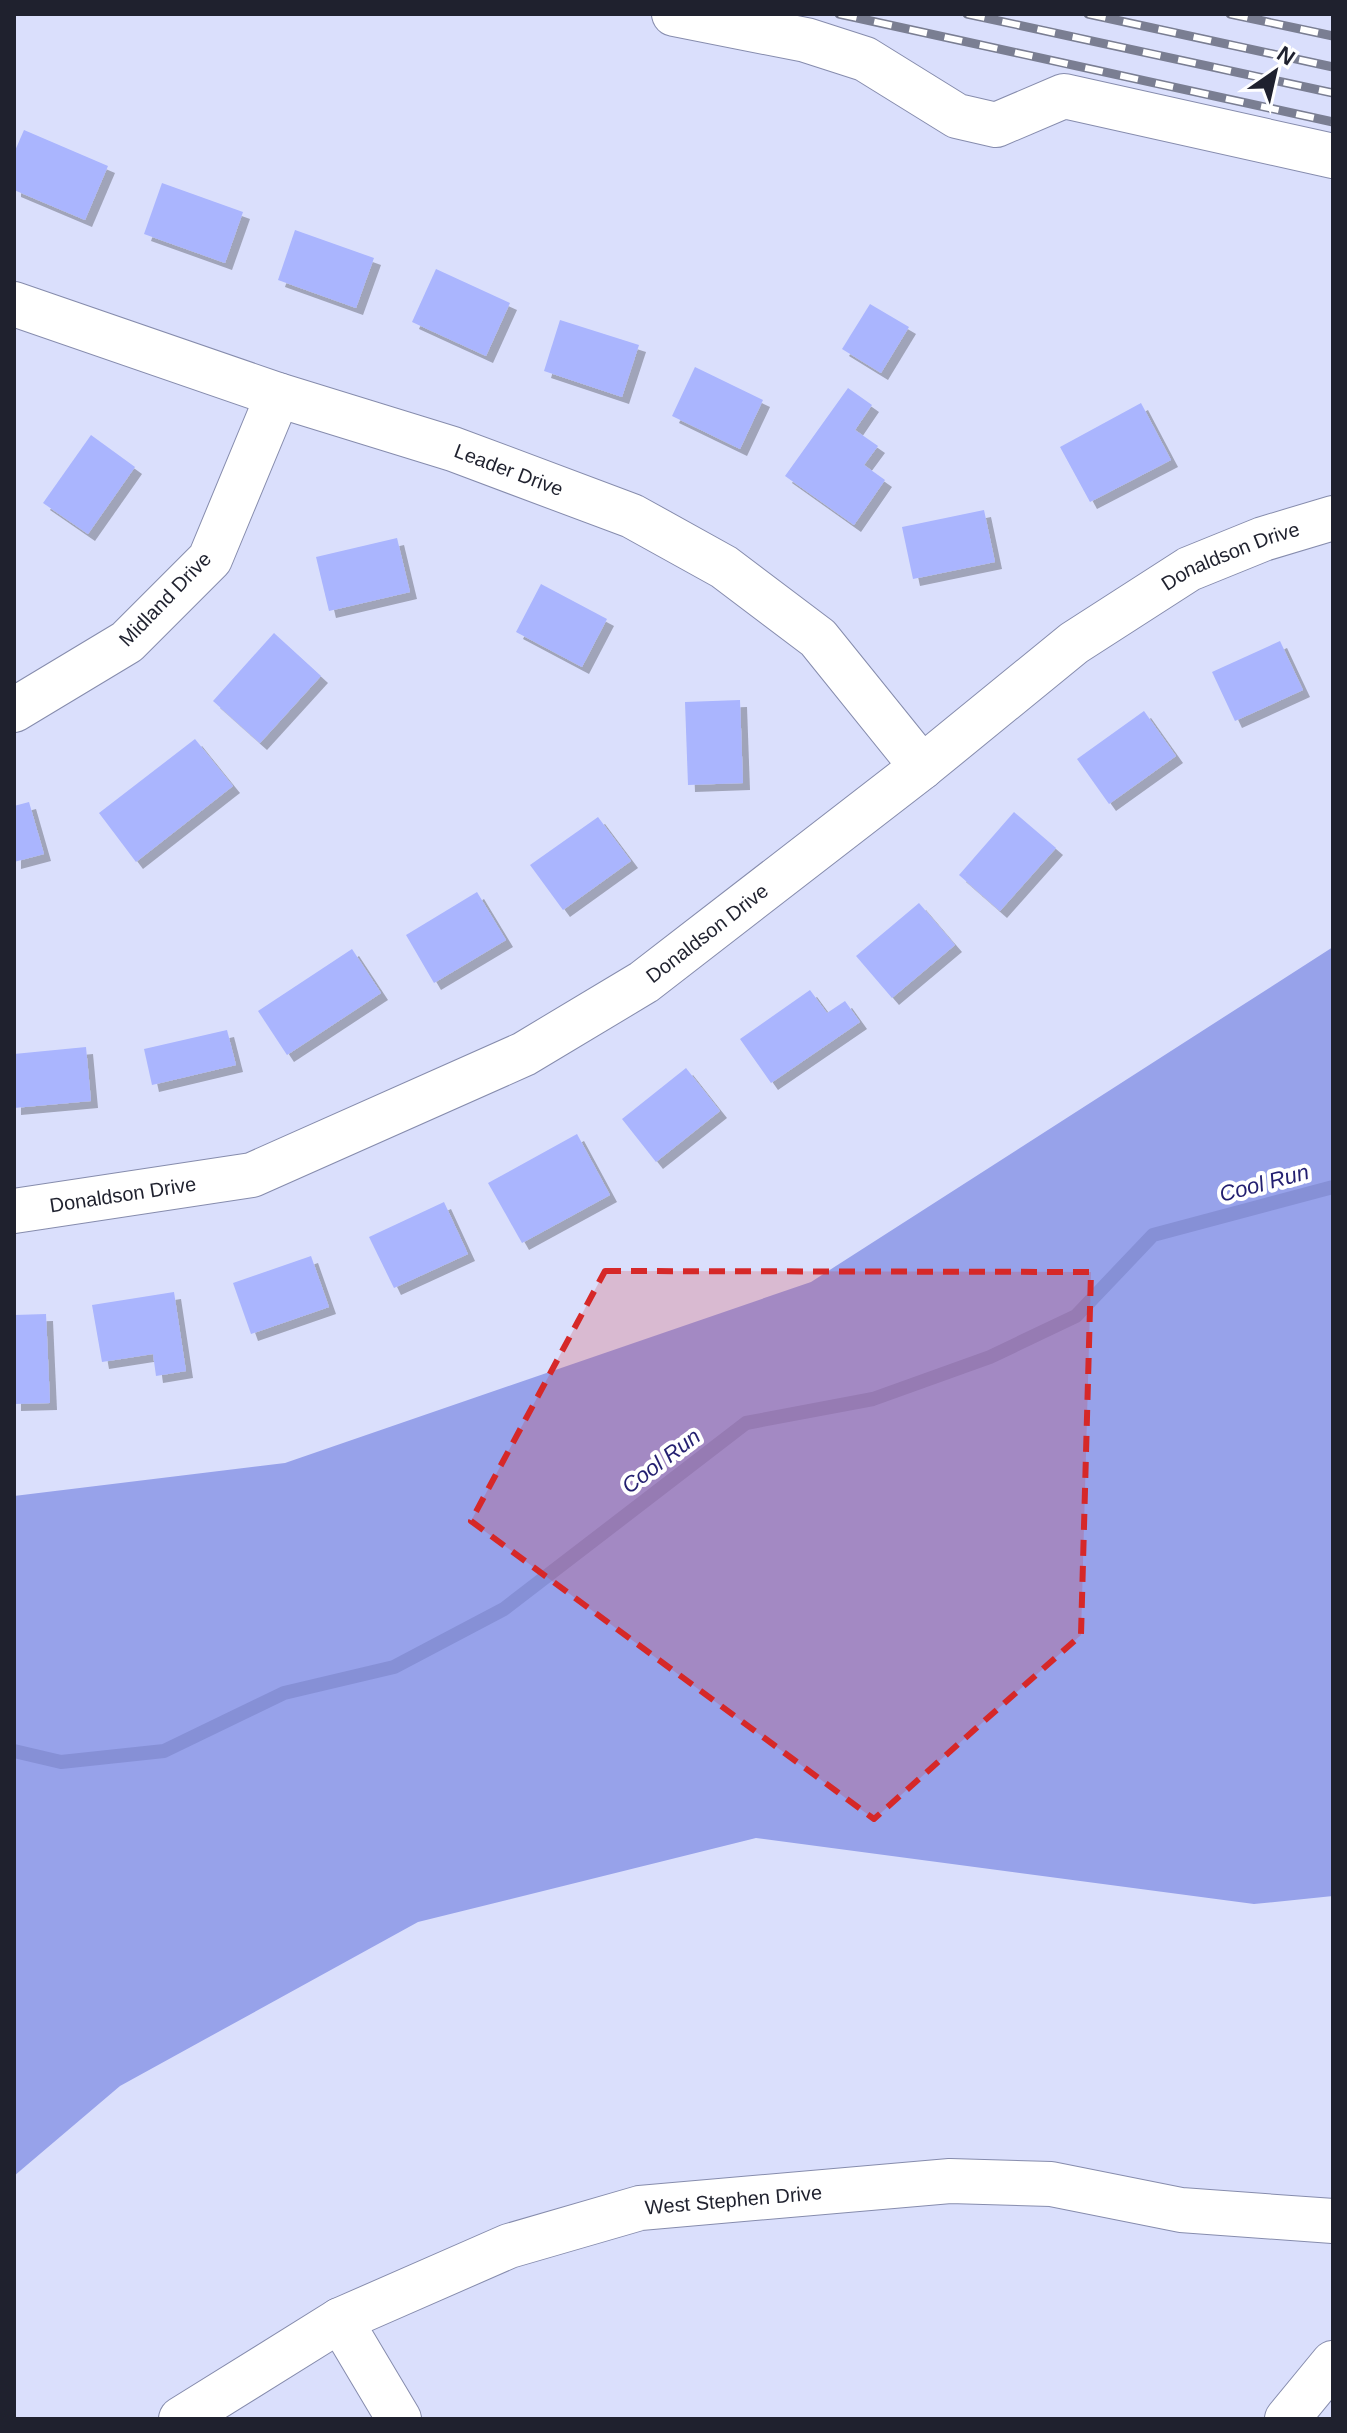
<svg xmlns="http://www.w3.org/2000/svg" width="1347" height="2433" viewBox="0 0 1347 2433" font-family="Helvetica,sans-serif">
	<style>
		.forest { fill: #97a2ea }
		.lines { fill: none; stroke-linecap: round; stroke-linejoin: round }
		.stream { stroke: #8690d6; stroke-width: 14 }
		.building { fill: #aab5fe; filter: url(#shadow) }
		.minor-casing { stroke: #868cad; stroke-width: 46 }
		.minor { stroke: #fff; stroke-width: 44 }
		.rail-casing { stroke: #7a7e92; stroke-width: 9 }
		.rail { stroke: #fff; stroke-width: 6; stroke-dasharray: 18; stroke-linecap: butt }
		.marked { fill: #d62828; fill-opacity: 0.2; stroke: #d62828; stroke-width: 6; stroke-dasharray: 16 10; stroke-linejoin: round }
		.labels { text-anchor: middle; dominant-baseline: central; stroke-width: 8; stroke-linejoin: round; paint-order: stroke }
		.street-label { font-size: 20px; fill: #1f212e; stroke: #fff }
		.water-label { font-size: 22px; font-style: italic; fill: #231f70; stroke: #fff }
	</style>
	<defs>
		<filter id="shadow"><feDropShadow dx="7" dy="7" stdDeviation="0" flood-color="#0004"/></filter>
	</defs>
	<rect width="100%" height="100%" fill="#dadffc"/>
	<!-- forest -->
	<polygon class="forest" points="1333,947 1333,1896 1254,1904 756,1838 418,1922 120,2086 14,2176 14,1496 285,1463 811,1282"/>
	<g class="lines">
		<!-- stream -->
		<polyline class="stream" points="14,1751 61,1762 164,1751 284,1693 394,1667 504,1609 746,1423 873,1399 990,1357 1076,1316 1153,1235 1333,1187"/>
	</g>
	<!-- building -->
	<g class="building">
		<polygon points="24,130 108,166 85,220 14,190 14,153"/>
		<polygon points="162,183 243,212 225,263 144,234"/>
		<polygon points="295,230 374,258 356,308 278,280"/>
		<polygon points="436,269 510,303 486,356 412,322"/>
		<polygon points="870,304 909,327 881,373 842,349"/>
		<polygon points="560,320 639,345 622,397 544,371"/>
		<polygon points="695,367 763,400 740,449 672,416"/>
		<polygon points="848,388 872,405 855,430 878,446 864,465 885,480 854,525 785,476"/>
		<polygon points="1141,403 1171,460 1090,502 1060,447"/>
		<polygon points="91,435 135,467 88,534 43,503"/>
		<polygon points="984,510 995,562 913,579 902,527"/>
		<polygon points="397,538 410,592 329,611 316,557"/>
		<polygon points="541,584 607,619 582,667 516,632"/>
		<polygon points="274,633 321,676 260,743 213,701"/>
		<polygon points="1280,641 1303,690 1235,721 1212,672"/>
		<polygon points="740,700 743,783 688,785 685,702"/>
		<polygon points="1144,711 1176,756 1109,804 1077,759"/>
		<polygon points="195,739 233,786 136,862 99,813"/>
		<polygon points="29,802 44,854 14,862 14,806"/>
		<polygon points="1014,812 1056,848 1000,911 959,875"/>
		<polygon points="598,817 631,861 563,910 530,865"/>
		<polygon points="477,892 506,940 434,983 406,935"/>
		<polygon points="919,903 955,945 892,998 856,956"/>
		<polygon points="352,949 381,993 287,1055 258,1011"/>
		<polygon points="810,990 827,1013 845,1001 860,1022 771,1083 740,1039"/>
		<polygon points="227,1030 236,1065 152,1085 144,1049"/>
		<polygon points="86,1047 91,1101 14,1108 14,1054"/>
		<polygon points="686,1068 720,1111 656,1162 622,1119"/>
		<polygon points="577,1134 610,1195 522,1243 488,1183"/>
		<polygon points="444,1202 468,1254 394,1288 369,1237"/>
		<polygon points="311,1256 329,1307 251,1334 233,1283"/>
		<polygon points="174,1292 186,1371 156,1376 153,1354 102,1362 92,1305"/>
		<polygon points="46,1314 50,1403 14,1404 14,1315"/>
	</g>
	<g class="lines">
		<defs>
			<g id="minor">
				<polyline points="674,14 806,40 865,59 957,116 996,125 1064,96 1333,156"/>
				<path id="s1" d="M14 304 278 395 453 449 632 516 724 567 818 638 922 767"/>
				<polyline points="14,710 127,642 210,559 278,395"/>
				<path id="s2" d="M14 1211 252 1175 524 1054 644 982 922 767 1074 643 1189 569 1263 539 1333 518"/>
				<polyline points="340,2320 399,2419"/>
				<path id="s3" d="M181 2419 340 2320 509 2246 640 2208 950 2181 1051 2184 1181 2210 1333 2221"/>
				<polyline points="1287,2419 1333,2363"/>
			</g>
		</defs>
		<!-- minor casing -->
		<use href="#minor" class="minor-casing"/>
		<!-- minor -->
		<use href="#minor" class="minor"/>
		<defs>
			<g id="rail">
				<polyline points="839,14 1333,122"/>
				<polyline points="967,14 1333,93"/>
				<polyline points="1088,14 1333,67"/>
				<polyline points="1230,14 1333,36"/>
			</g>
		</defs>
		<!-- rail casing -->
		<use href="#rail" class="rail-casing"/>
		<!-- rail -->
		<use href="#rail" class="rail"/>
	</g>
	<!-- marked area -->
	<path class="marked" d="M605 1271 1091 1272 1081 1635 874 1819 471 1521Z"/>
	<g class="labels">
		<!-- street labels -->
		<g class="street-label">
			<text stroke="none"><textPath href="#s1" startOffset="522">Leader Drive</textPath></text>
			<text stroke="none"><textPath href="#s2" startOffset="1406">Donaldson Drive</textPath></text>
			<text transform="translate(165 599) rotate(-46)">Midland Drive</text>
			<text stroke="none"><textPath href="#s2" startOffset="758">Donaldson Drive</textPath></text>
			<text stroke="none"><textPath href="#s2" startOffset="110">Donaldson Drive</textPath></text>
			<text stroke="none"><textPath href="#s3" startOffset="602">West Stephen Drive</textPath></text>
		</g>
		<!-- water labels -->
		<g class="water-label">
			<text transform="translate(1264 1183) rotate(-15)">Cool Run</text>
			<text transform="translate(661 1461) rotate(-37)">Cool Run</text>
		</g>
	</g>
	<!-- border -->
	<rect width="1347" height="2433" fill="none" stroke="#1f212e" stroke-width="32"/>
	<!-- north arrow -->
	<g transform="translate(1275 72) rotate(34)" stroke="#ffffff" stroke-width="6" paint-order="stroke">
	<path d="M0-6L14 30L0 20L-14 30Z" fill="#1f212e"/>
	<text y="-12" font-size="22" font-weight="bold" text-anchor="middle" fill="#1f212e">N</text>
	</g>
</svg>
